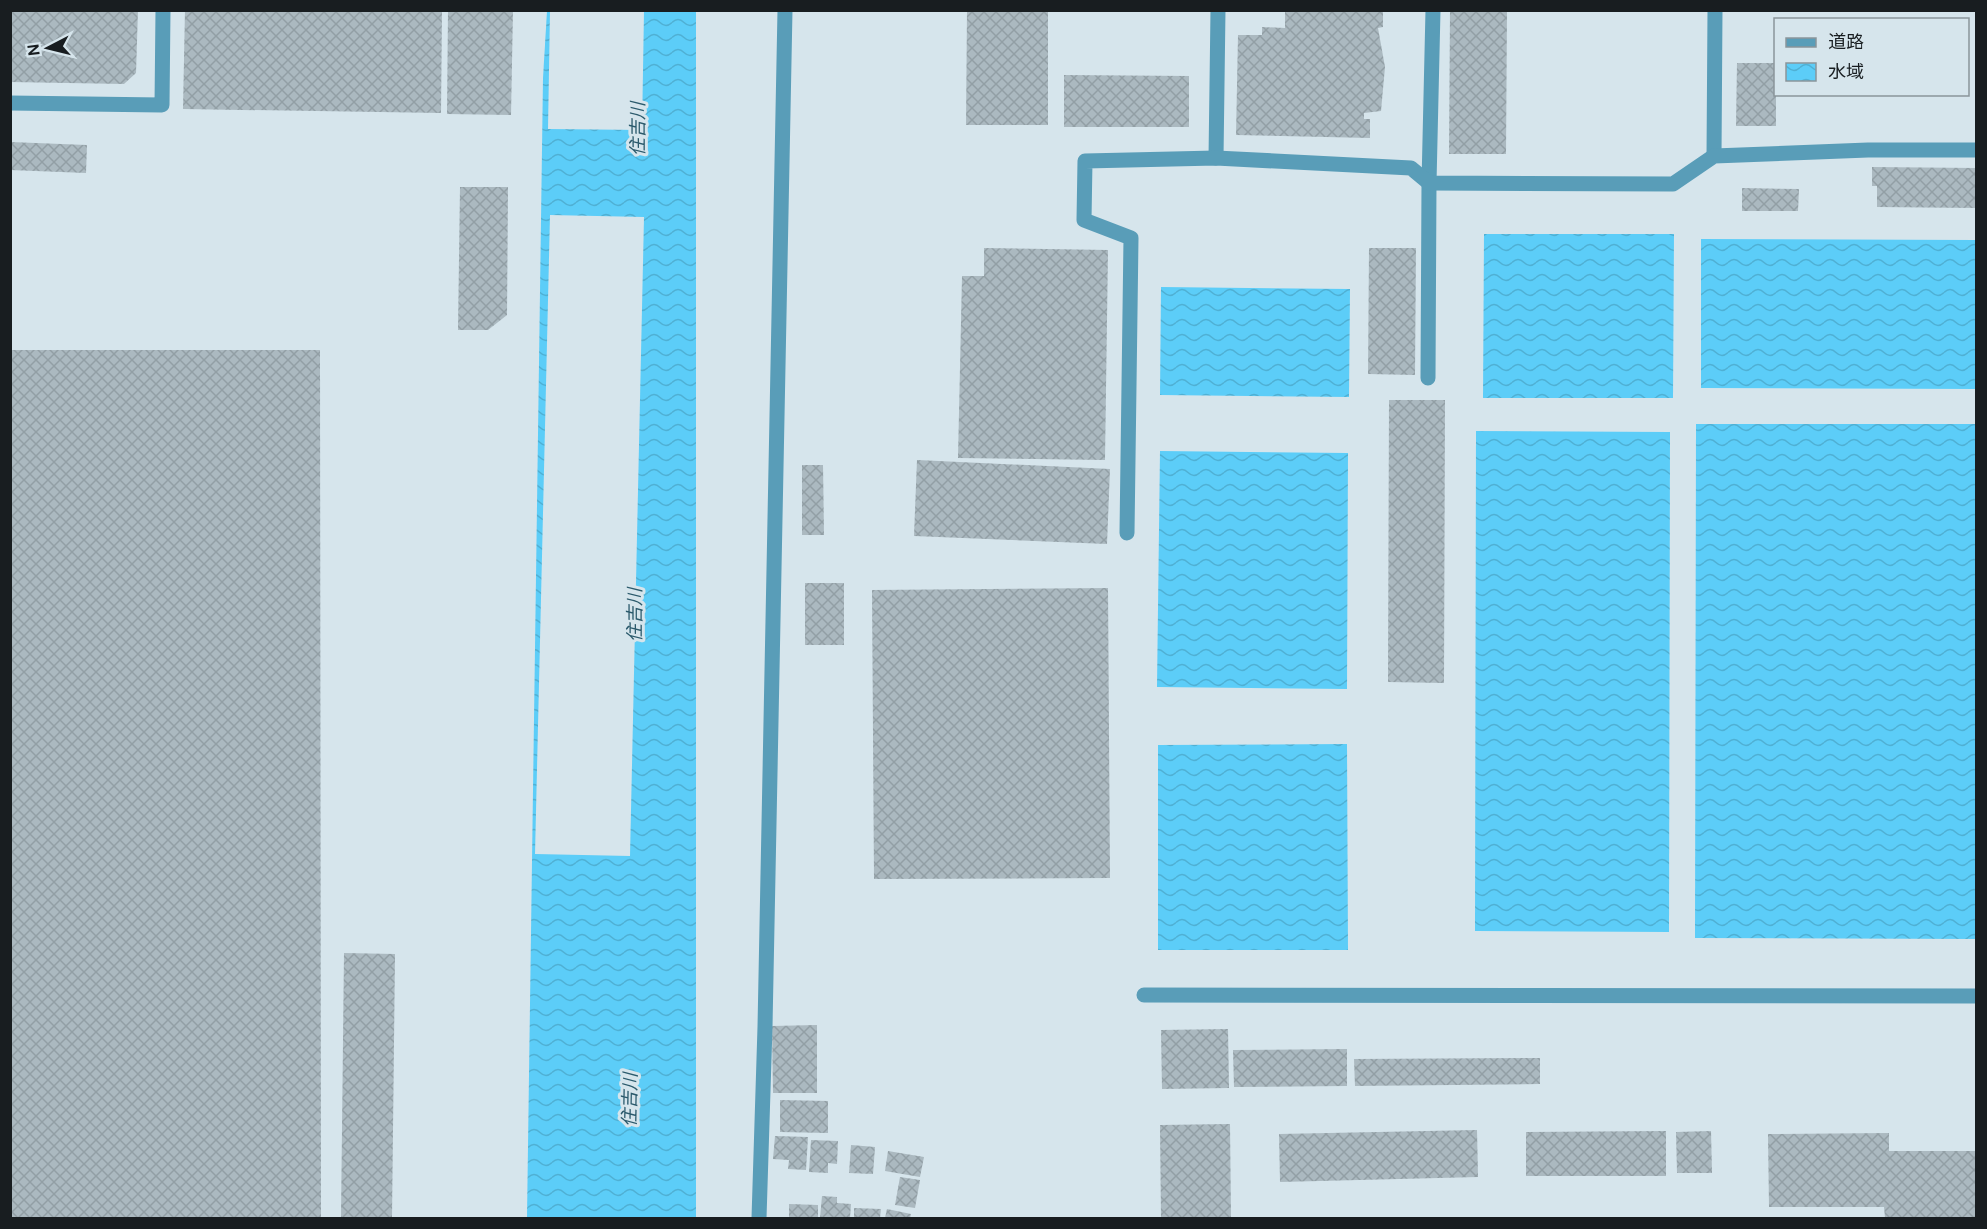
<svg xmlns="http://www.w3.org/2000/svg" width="1987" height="1229" viewBox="0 0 1987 1229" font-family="'DM Sans','Noto Sans JP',sans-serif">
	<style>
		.water { fill: url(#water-waves) }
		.pier { fill: #d6e5ec }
		.building { fill: url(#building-cross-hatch) }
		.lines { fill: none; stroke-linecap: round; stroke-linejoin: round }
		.minor { stroke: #599db8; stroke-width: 15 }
		.labels { text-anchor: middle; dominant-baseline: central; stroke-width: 6; stroke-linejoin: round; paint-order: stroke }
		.water-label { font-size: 18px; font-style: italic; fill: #2b5a6c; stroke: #d6e5ec }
	</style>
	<defs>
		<pattern id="water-waves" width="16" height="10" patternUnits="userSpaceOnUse" patternTransform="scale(1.5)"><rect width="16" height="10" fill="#5ccdf8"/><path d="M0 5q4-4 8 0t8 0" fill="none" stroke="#4fb0d4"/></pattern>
		<pattern id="building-cross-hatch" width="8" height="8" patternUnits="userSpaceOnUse" patternTransform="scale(1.5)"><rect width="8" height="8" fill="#abb9c0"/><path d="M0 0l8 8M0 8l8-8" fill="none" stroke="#929fa5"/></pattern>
	</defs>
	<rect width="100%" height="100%" fill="#d6e5ec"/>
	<!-- water -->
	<g class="water">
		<polygon points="547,11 696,11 696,1218 527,1218 543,78"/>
		<polygon points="1484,234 1674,234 1673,398 1483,398"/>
		<polygon points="1701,239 1976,240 1976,389 1701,388"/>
		<polygon points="1161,287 1350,289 1349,397 1160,395"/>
		<polygon points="1696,424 1976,424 1976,939 1695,938"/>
		<polygon points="1476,431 1670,432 1669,932 1475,931"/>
		<polygon points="1160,451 1348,453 1347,689 1157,687"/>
		<polygon points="1347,744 1348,950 1158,950 1158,745"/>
	</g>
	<!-- pier -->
	<g class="pier">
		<polygon points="550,11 644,11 642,130 548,129"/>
		<polygon points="550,215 644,217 630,856 535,854"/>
	</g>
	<!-- building -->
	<g class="building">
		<polygon points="10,10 138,10 136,73 124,84 10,82"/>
		<polygon points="185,10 442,10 441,113 183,109"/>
		<polygon points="448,10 513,10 511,115 447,114"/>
		<polygon points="967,10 1048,10 1048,125 966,125"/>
		<polygon points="1285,10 1383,10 1383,27 1378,28 1385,67 1381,111 1364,113 1364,119 1370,119 1370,138 1236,135 1238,35 1262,35 1262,27 1285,28"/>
		<polygon points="1450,10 1507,10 1506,154 1449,154"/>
		<polygon points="1737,63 1776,63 1776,126 1736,126"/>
		<polygon points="1064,75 1189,76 1189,127 1064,127"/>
		<polygon points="10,142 87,145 86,173 10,170"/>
		<polygon points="1872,167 1976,168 1976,208 1877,207 1877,186 1872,186"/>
		<polygon points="460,187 508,187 507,315 488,330 458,330"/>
		<polygon points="1742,188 1799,189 1798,211 1742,211"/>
		<polygon points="984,248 1108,250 1105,460 958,458 962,276 984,276"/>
		<polygon points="1369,248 1416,248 1415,375 1368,374"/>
		<polygon points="10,350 320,350 321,1218 10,1218"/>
		<polygon points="1389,400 1445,400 1444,683 1388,682"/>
		<polygon points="917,460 1110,469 1107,544 914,536"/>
		<polygon points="802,465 823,465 824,535 802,535"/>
		<rect x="805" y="583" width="39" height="62"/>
		<polygon points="1108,588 1110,878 874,879 872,590"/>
		<polygon points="344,953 395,954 392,1218 341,1218"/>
		<polygon points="817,1025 817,1093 773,1093 772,1026"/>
		<polygon points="1228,1029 1229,1088 1162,1089 1161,1030"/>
		<polygon points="1347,1049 1347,1086 1234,1087 1233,1050"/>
		<polygon points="1540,1058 1540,1084 1355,1086 1354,1059"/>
		<polygon points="780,1100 828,1101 828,1133 780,1132"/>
		<polygon points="1230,1124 1231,1218 1161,1218 1160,1125"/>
		<polygon points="1477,1130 1478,1177 1280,1182 1279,1134"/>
		<polygon points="1666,1131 1666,1176 1526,1176 1526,1132"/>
		<polygon points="1711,1131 1712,1173 1677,1173 1676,1132"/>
		<polygon points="1889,1133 1889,1151 1976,1151 1976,1218 1885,1218 1884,1207 1769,1207 1768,1134"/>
		<polygon points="775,1136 808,1137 806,1170 788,1169 789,1160 773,1159"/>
		<polygon points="811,1140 838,1141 837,1164 828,1163 828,1173 809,1172"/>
		<polygon points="851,1145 875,1147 873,1174 849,1173"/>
		<polygon points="888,1151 924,1157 920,1177 885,1171"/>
		<polygon points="900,1177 920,1180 915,1208 895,1205"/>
		<polygon points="822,1196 837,1197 837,1203 851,1204 850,1218 820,1218"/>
		<polygon points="789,1204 818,1205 818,1218 789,1218"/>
		<polygon points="854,1208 881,1209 880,1218 854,1218"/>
		<polygon points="887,1209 911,1214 910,1218 885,1218"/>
	</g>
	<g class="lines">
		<!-- minor -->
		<g class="minor">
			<polyline points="10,103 162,105 163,10"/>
			<polyline points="1714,156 1715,10"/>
			<polyline points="1216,158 1218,10"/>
			<polyline points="1428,378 1429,183 1433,10"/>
			<polyline points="1127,533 1131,238 1084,220 1085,161 1216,158 1411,168 1429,183 1673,184 1714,156 1868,150 1976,150"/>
			<polyline points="1144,995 1976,996"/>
			<polyline points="759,1218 765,1027 785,10"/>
		</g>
	</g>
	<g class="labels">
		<!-- water labels -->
		<g class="water-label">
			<text transform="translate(638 129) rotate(-90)">住吉川</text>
			<text transform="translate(635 615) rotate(-90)">住吉川</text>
			<text transform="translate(630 1100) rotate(-89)">住吉川</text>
		</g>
	</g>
	<!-- border -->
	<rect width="1987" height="1229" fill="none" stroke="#181d20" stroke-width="24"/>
	<!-- legend -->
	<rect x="1774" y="18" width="195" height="78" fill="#d6e5ec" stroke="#8a959a" stroke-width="1.5"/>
	<rect x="1786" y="38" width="30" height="9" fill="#599db8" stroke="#8a959a" stroke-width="1.5"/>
	<text x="1828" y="48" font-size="18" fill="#181d20">道路</text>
	<rect x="1786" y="63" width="30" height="18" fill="url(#water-waves)" stroke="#8a959a" stroke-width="1.5"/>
	<text x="1828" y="78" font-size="18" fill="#181d20">水域</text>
	<!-- north arrow -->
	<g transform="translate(48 48) rotate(263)" stroke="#d6e5ec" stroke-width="4.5" paint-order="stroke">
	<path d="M0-4.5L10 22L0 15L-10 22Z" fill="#181d20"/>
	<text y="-9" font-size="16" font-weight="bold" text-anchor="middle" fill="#181d20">N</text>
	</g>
</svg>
